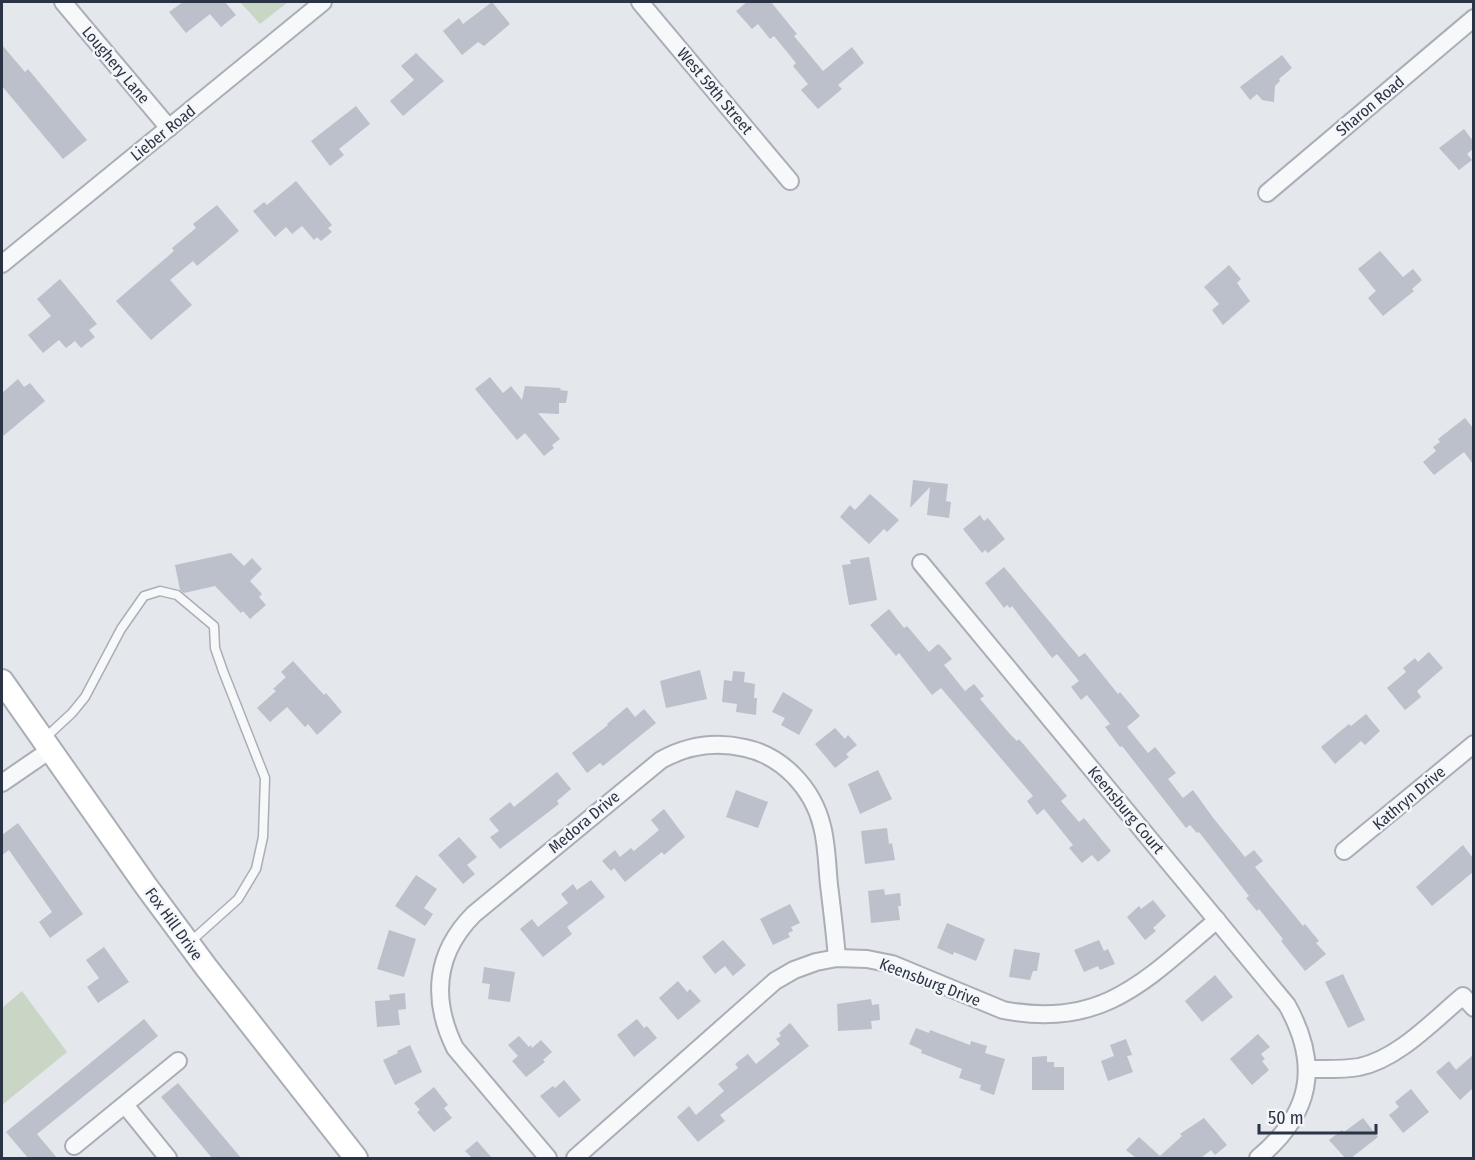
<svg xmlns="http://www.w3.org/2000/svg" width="1475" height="1160" viewBox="0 0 1475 1160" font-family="'Fira Sans Condensed',sans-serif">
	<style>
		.green { fill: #c9d6c5 }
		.building { fill: #bbc0ca }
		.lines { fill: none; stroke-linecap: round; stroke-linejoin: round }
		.lane-casing { stroke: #a9aeb7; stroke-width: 11 }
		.street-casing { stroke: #a9aeb7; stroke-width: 20 }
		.secondary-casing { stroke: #a9aeb7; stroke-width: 26 }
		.lane { stroke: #f7f8fa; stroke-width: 8 }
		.street { stroke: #f7f8fa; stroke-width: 16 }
		.secondary { stroke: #fff; stroke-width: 22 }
		.labels { text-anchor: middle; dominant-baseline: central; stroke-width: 5; stroke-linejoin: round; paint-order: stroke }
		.street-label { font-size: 16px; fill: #2b3445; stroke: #f4f6f9 }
	</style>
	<rect width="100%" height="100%" fill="#e4e7ec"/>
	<!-- green -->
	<g class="green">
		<polygon points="240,2 288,2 260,24"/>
		<polygon points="22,991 67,1052 2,1105 2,1008"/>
	</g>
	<!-- building -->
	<g class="building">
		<polygon points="183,2 225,2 236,15 221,27 210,14 186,33 169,12"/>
		<polygon points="492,2 510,24 484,46 478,42 462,55 443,31 459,18 463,24"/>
		<polygon points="747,2 771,2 797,34 794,36 823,71 852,47 864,63 838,85 842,89 818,109 801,90 808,84 793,66 796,63 774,36 770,39 758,24 752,29 736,11"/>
		<polygon points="2,45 25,72 28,69 87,140 63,159 2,86"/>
		<polygon points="416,53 444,81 403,116 390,101 414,80 401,66"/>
		<polygon points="1282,55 1292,68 1279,79 1280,81 1275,86 1274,102 1262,100 1257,94 1250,100 1240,87"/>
		<polygon points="356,106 370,124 339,149 344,155 330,166 311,141"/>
		<polygon points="1464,129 1473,141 1473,149 1467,154 1472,160 1459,170 1439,148"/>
		<polygon points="296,181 332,225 328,228 332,232 321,241 317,237 314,240 302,226 292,234 286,227 275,237 253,211 264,202 267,205"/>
		<polygon points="217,205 239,231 197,266 193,261 170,280 192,305 151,340 116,301 174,251 172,248 196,228 193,224"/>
		<polygon points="1380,251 1403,277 1413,269 1422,280 1412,289 1414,291 1383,316 1368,298 1376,291 1358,269"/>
		<polygon points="1229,265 1241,279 1237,283 1250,301 1223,325 1212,310 1219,304 1204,287"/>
		<polygon points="60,279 97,324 89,330 95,337 81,348 75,341 66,348 59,340 43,353 28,335 51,316 37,299"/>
		<polygon points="490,377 503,393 511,386 522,400 525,386 561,388 560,390 568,391 566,403 559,403 559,414 538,413 560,439 552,445 554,448 544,456 525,433 517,440 475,389"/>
		<polygon points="18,379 24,387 30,383 45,401 2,437 2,393"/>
		<polygon points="1465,418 1473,428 1473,464 1464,452 1434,475 1423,462 1436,451 1433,447 1440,442 1438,439"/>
		<polygon points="913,480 948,484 946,501 951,502 949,518 927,515 930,487 910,508"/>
		<polygon points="870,494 899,520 887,532 884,529 869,544 840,517 850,505 855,510"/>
		<polygon points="980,515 984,521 988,518 1005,539 988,553 985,550 982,553 963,529"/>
		<polygon points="231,553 244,566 252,558 262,569 250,581 262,594 259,597 266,605 250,619 243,611 241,613 215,586 184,593 180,590 175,565"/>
		<polygon points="869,557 877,600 849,605 842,565 851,564 850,560"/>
		<polygon points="1004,567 1079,657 1085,653 1118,694 1120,692 1140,716 1127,727 1148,753 1155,747 1176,773 1168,779 1183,798 1193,790 1214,819 1245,857 1254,850 1263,861 1255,867 1303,926 1305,924 1319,941 1316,943 1326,954 1305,971 1281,941 1283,939 1259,909 1257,911 1246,898 1249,896 1199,832 1197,833 1190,825 1186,828 1122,746 1120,747 1105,727 1110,724 1087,695 1081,700 1071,687 1079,681 1057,654 1052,658 1012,606 1010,608 1007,605 1004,608 985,583"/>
		<polygon points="889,609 904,628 907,626 929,652 938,644 941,646 952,659 944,665 965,691 974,684 984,696 980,699 1010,734 1017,741 1019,739 1067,796 1061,801 1079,822 1084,818 1111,851 1098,862 1092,855 1082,863 1069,848 1073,845 1044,809 1037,815 1027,801 1033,796 941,688 932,695 899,653 896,656 870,625"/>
		<polygon points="1429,652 1443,668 1417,691 1421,697 1405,710 1387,688 1406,672 1403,668 1415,658 1418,662"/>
		<polygon points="293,661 324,695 326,693 342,712 317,735 308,724 305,727 287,707 270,722 257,708 276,691 273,689 286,677 281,672"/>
		<polygon points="700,670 707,699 666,708 660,681"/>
		<polygon points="733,671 745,672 744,682 755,684 754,698 757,698 756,715 736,712 737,704 722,702 724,680 732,681"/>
		<polygon points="783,692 813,710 799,735 781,725 785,718 772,712"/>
		<polygon points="627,707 635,717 644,709 656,723 603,766 600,763 587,773 572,753 608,725 607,724"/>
		<polygon points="1366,714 1380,731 1365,745 1361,741 1335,764 1321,747 1349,724 1351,726"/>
		<polygon points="835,728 845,739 848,735 857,745 846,754 849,757 835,768 815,744"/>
		<polygon points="878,770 892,799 860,814 848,784"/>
		<polygon points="557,772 571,789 557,801 559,804 500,849 490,837 499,831 489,819 510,802 514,807"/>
		<polygon points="736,790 768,802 758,828 726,817"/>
		<polygon points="664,809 685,837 664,855 662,852 625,882 614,868 611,871 602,861 615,850 620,857 631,848 634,851 659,830 651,820"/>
		<polygon points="18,823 83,914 50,938 39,922 52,912 9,850 2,855 2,835"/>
		<polygon points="887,828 889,844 892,843 895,860 865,864 861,831"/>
		<polygon points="459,837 477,857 467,865 475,874 463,884 438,855"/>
		<polygon points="1463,845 1473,858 1473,872 1432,906 1416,887"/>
		<polygon points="416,875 437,889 424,908 433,914 425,926 395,906"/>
		<polygon points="591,880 605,897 567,927 572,934 543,957 520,929 532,919 538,927 568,903 561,894 573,884 577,890"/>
		<polygon points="884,889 885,895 900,893 901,906 898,906 900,920 871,923 868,891"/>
		<polygon points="1153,900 1166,916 1153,928 1156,931 1145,940 1127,917 1139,906 1141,909"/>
		<polygon points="790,904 800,923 791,927 793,931 788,933 790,937 773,945 760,919"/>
		<polygon points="947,923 985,939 976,961 954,952 953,955 937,948"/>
		<polygon points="389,930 416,939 404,977 377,969"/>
		<polygon points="723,940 746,965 733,976 725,966 715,974 702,957"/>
		<polygon points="1099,940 1104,951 1108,949 1115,964 1100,970 1098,966 1084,972 1074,950"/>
		<polygon points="104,947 129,982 98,1003 87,987 99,978 86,960"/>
		<polygon points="1014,949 1040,953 1037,971 1033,971 1030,980 1009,977"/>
		<polygon points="484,967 515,972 510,1002 488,999 490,984 482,983"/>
		<polygon points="1343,974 1365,1020 1348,1028 1325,982"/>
		<polygon points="1215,975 1233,997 1202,1022 1185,1001"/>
		<polygon points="678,981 687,992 690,989 701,1001 678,1020 659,998"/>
		<polygon points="405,993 406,1009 398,1010 400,1025 377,1027 375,1001 390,1000 389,995"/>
		<polygon points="871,999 872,1005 879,1004 880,1020 871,1021 872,1029 838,1031 837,1004"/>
		<polygon points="144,1019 158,1036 37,1134 57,1158 28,1158 6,1132"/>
		<polygon points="637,1019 644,1028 647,1026 657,1038 634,1057 617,1035"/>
		<polygon points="790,1023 809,1046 720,1115 725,1121 698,1142 677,1117 689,1106 696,1115 724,1091 718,1084 738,1068 735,1064 748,1054 756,1064 780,1044 776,1039 781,1036 779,1033"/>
		<polygon points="916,1028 929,1033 930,1030 970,1045 971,1041 987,1046 985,1053 1005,1059 994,1095 980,1090 981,1085 959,1078 962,1069 921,1053 922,1050 909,1044"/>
		<polygon points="1258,1034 1270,1047 1261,1054 1265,1059 1262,1061 1269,1070 1252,1085 1230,1059"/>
		<polygon points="519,1036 529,1047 531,1045 532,1048 541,1040 552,1052 543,1060 545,1062 526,1077 512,1061 518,1056 508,1045"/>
		<polygon points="1126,1039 1132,1055 1127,1056 1133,1072 1108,1081 1101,1061 1114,1056 1110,1045"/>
		<polygon points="410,1045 422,1072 395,1085 383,1060 398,1053 397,1051"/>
		<polygon points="1473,1055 1473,1088 1460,1100 1436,1072 1449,1061 1456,1070"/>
		<polygon points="1047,1056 1047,1062 1054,1062 1054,1067 1064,1067 1064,1090 1032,1090 1032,1057"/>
		<polygon points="564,1080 581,1100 559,1118 540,1096 553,1086 555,1088"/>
		<polygon points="178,1083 241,1158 212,1158 161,1097"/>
		<polygon points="434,1087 448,1105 444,1108 452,1118 434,1132 417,1112 420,1110 414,1103"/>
		<polygon points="1411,1089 1429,1112 1403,1133 1389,1115 1399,1107 1395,1102"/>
		<polygon points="1204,1118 1227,1145 1215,1155 1211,1150 1201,1158 1136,1158 1126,1150 1139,1137 1160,1156 1182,1136 1180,1134"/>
		<polygon points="1363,1118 1378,1137 1351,1158 1345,1158 1329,1140 1342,1130 1344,1132"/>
		<polygon points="477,1141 492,1158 472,1158 465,1151"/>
	</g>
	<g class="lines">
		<defs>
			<polyline id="lane" points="45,738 72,713 85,697 121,629 144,596 160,591 177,595 214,626 215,648 223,671 265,778 263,837 256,869 238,899 189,943"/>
			<g id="street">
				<polyline points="63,2 169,128"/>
				<polyline points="640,2 790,181"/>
				<polyline points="1267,193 1474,18"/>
				<polyline points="2,264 323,2"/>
				<path d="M921 563 1287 1005C1321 1066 1311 1114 1258 1158"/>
				<polyline points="2,783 50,750"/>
				<polyline points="1344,851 1474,744"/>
				<path d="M1307 1069C1324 1069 1342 1070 1359 1067 1398 1059 1433 1021 1463 996L1474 1008"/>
				<polyline points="125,1105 168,1158"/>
				<polyline points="74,1146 178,1061"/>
				<path d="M548 1158 455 1048C431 999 435 953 474 914L661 760C688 745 715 741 745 748 783 756 813 789 822 826 827 845 827 866 829 885 832 909 835 934 837 958"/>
				<path d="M575 1158 775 981 794 970 816 962 837 958 867 959 892 964 1003 1010C1103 1030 1147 979 1217 920"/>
			</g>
			<polyline id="secondary" points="2,681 146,886 206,967 356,1158"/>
		</defs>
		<!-- lane casing -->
		<use href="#lane" class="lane-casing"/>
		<!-- street casing -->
		<use href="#street" class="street-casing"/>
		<!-- secondary casing -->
		<use href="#secondary" class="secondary-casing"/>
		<!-- lane -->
		<use href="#lane" class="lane"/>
		<!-- street -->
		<use href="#street" class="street"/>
		<!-- secondary -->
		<use href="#secondary" class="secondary"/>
	</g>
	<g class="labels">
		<!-- street labels -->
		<g class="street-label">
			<text transform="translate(116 65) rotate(50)">Loughery Lane</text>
			<text transform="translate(715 91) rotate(50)">West 59th Street</text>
			<text transform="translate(1370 106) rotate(-40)">Sharon Road</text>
			<text transform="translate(163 133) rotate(-39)">Lieber Road</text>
			<text transform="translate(1409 798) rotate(-40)">Kathryn Drive</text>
			<text transform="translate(1126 810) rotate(50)">Keensburg Court</text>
			<text transform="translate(584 822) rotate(-40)">Medora Drive</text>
			<text transform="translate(174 924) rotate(54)">Fox Hill Drive</text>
			<text transform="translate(930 982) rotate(21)">Keensburg Drive</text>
		</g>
	</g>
	<!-- border -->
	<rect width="1475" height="1160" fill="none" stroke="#2b3445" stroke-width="6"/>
	<!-- scale -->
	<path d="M1259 1124v9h117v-9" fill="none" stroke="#2b3445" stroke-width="3"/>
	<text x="1268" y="1124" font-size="18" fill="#2b3445" stroke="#f4f6f9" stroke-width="4.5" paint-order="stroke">50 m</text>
</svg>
